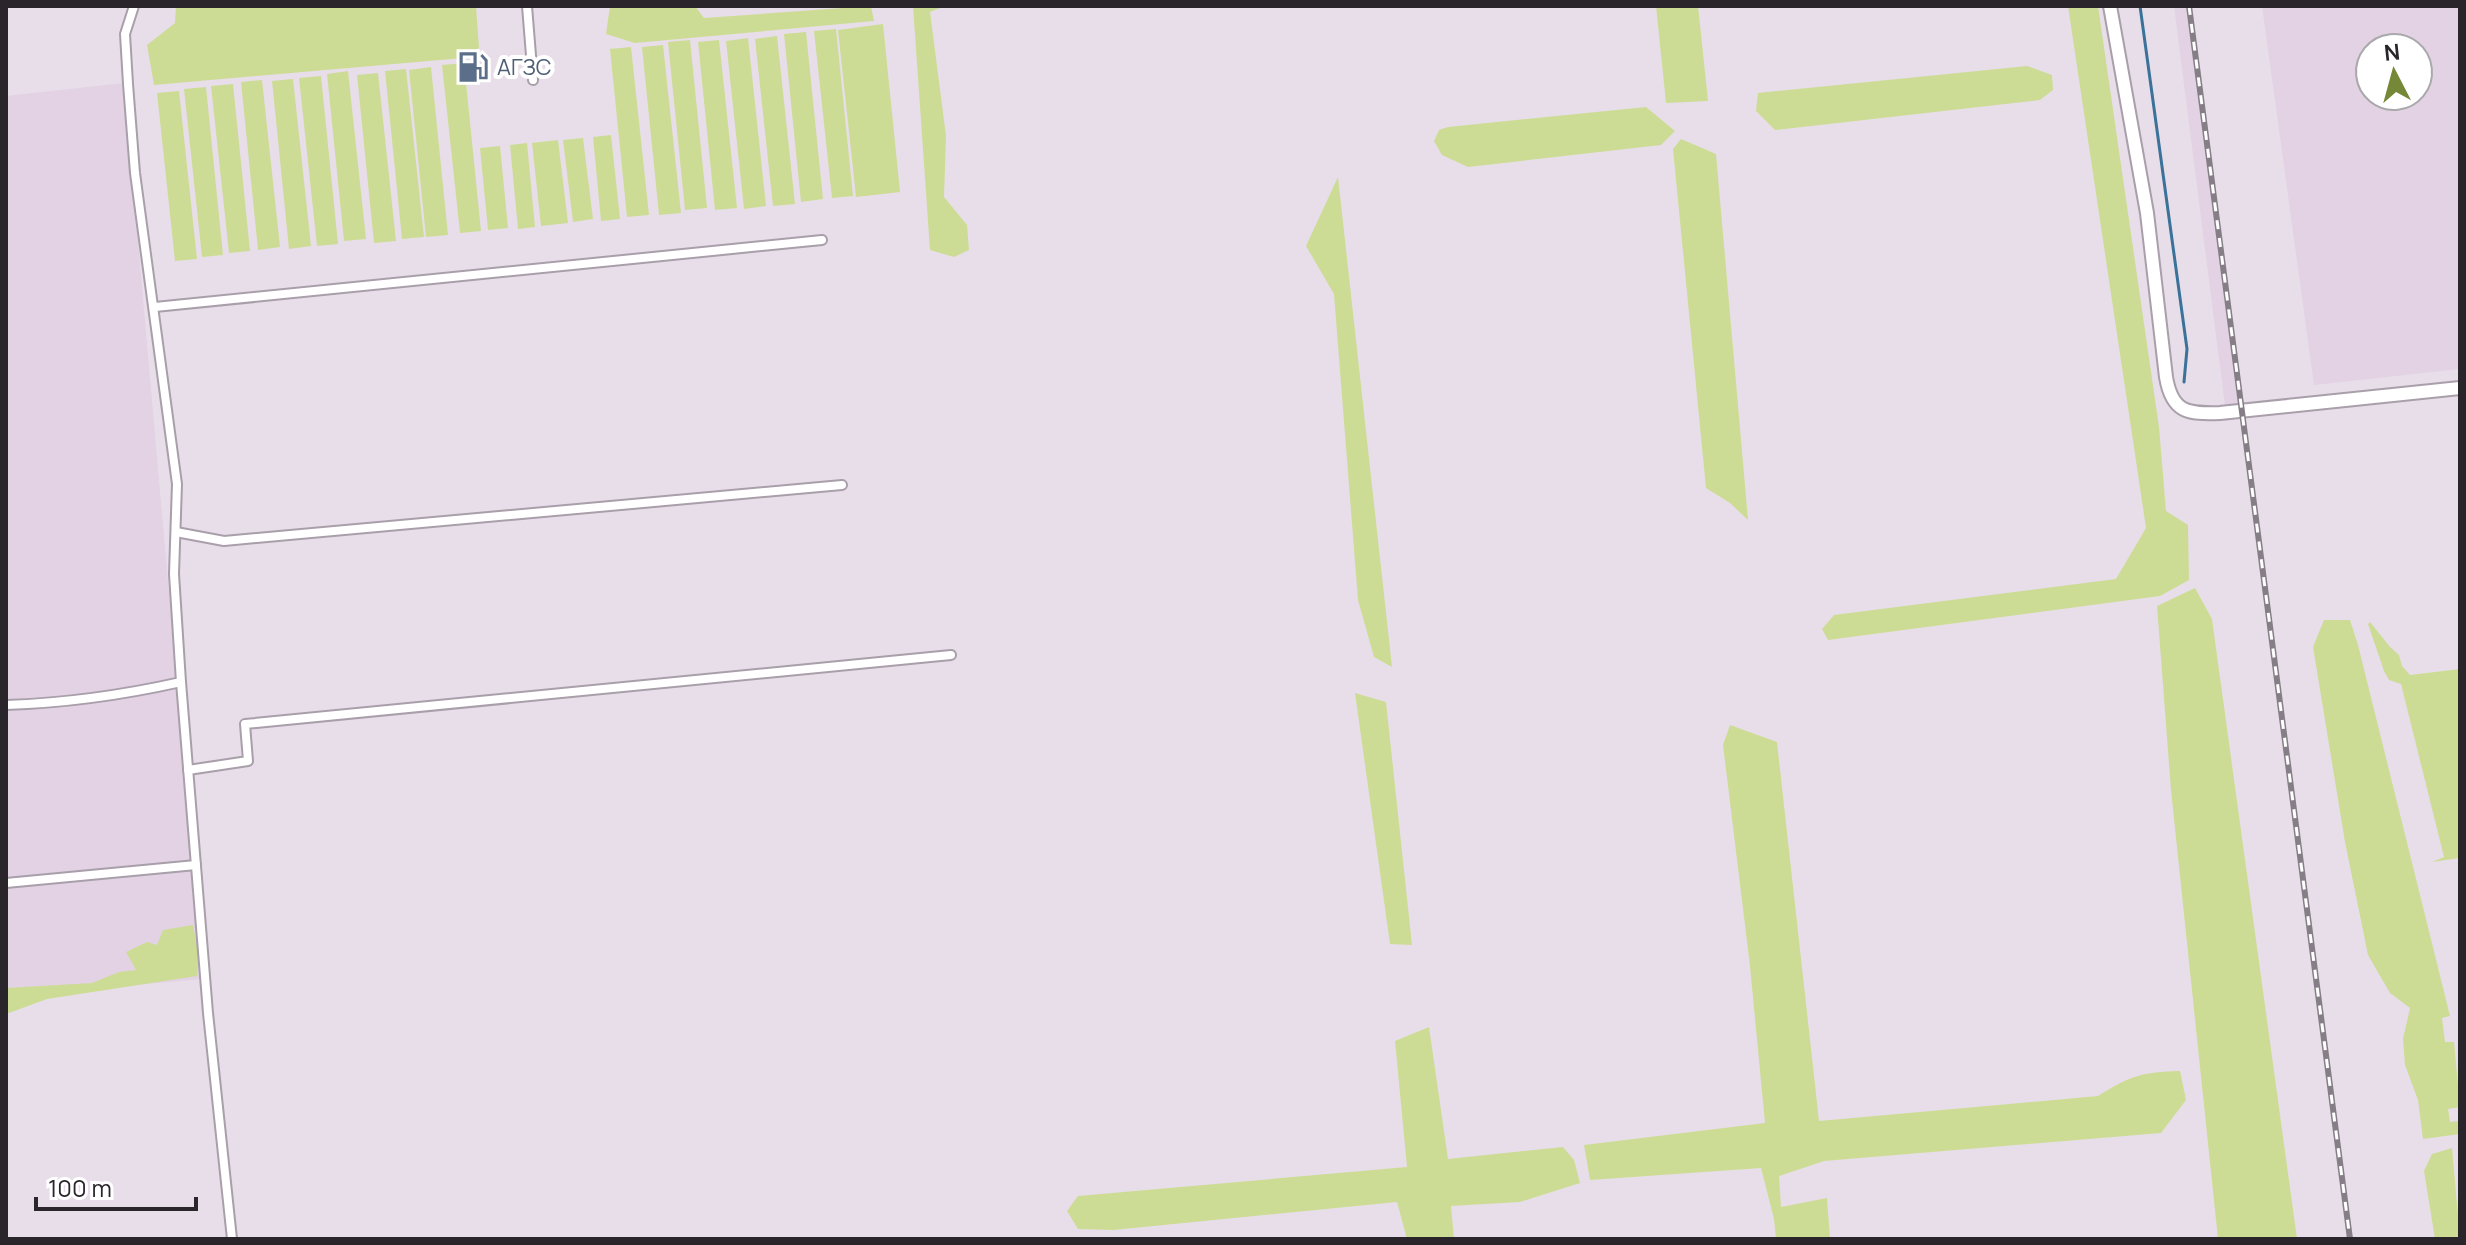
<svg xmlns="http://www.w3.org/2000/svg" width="2466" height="1245" viewBox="0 0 2466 1245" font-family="Manrope,sans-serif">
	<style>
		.built { fill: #e2d2e4; fill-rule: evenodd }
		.green { fill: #cddc94 }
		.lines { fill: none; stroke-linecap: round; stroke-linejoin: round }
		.stream { stroke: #3b7299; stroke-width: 3 }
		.street-casing { stroke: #a99faa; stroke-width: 12 }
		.secondary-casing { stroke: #a99faa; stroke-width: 16 }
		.street { stroke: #fff; stroke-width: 8 }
		.secondary { stroke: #fff; stroke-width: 12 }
		.rail-casing { stroke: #857e86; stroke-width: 6 }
		.rail { stroke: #fff; stroke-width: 3; stroke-dasharray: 9; stroke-linecap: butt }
		.labels { text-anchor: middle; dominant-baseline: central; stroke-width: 8; stroke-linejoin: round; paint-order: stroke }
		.service-label { font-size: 22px; fill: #4e5e75; stroke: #fff; text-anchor: start }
	</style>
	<rect width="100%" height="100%" fill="#e8dee9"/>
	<!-- built -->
	<g class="built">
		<polygon points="2174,6 2191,6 2243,404 2225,406"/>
		<path d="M2262 6H2460V369L2314 385ZM2370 48H2418V96H2370Z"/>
		<polygon points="124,83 203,979 6,996 6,96"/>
	</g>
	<!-- green -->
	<g class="green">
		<polygon points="176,6 476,6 479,48 463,58 154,85 147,45 175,23"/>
		<polygon points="610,6 695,6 704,18 871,6 874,21 635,43 606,34"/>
		<polygon points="913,6 945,6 930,12 946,136 944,197 967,225 969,250 954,257 930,250"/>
		<polygon points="1656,6 1698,6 1708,101 1666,103"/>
		<polygon points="2068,6 2098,6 2159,427 2166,511 2188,525 2189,580 2160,596 1828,640 1822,629 1834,615 2116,579 2146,528"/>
		<polygon points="883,24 900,192 856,197 838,30"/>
		<polygon points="836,29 853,196 832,198 814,31"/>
		<polygon points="806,32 823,199 801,202 784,34"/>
		<polygon points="777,36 795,204 773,206 755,39"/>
		<polygon points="748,38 766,206 744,209 726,41"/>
		<polygon points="690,40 707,208 685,210 668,42"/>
		<polygon points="719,40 737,208 715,210 698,42"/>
		<polygon points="663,45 681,213 659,215 642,47"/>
		<polygon points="631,47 649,215 627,217 610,49"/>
		<polygon points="464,63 481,231 460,233 442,65"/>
		<polygon points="2027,66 2052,75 2053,90 2040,100 1775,130 1756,111 1758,93"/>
		<polygon points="431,67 448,235 426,237 409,70"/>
		<polygon points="406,69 424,237 402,239 385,71"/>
		<polygon points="348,71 366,239 344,241 327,74"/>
		<polygon points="378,73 396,241 374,243 357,75"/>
		<polygon points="321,76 338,244 317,246 299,78"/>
		<polygon points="293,79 311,246 289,249 272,81"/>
		<polygon points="262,80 280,247 258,250 241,82"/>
		<polygon points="233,84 250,251 229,253 211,86"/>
		<polygon points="206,87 223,255 202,257 184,89"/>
		<polygon points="179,91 197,259 175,261 157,93"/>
		<polygon points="1646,107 1675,131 1661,145 1468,167 1442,155 1434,141 1439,130 1448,127"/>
		<polygon points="611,135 620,219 601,221 593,137"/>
		<polygon points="583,138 593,219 573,222 563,140"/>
		<polygon points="1681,139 1716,154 1748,520 1730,503 1706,488 1673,149"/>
		<polygon points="558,140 568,223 541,226 532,143"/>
		<polygon points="527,143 535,227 518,229 510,145"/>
		<polygon points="500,146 508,228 488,230 480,148"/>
		<polygon points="1338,177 1392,667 1374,657 1358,600 1334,294 1306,246"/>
		<polygon points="2195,588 2212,619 2297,1239 2218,1239 2171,790 2157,606"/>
		<polygon points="2324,620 2350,620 2358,645 2450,1016 2442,1018 2445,1042 2454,1042 2460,1107 2448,1109 2450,1122 2459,1121 2460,1134 2423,1139 2418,1100 2405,1065 2403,1039 2410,1008 2390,993 2368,955 2345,842 2313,647"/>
		<polygon points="2370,622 2390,647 2399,655 2402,666 2410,675 2460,669 2460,858 2432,862 2444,857 2401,684 2389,680 2384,671 2368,624"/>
		<polygon points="1355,693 1386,702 1412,945 1390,944"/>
		<path d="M1730 725 1777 742 1819 1121 2098 1096C2130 1076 2142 1072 2180 1071L2186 1100 2161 1133 1824 1161 1779 1176 1781 1207 1827 1198 1830 1239H1776L1774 1219 1761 1168 1590 1180 1584 1145 1765 1123 1750 966 1723 745Z"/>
		<polygon points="193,925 198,952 197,976 47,999 6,1014 6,988 92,983 119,972 136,970 126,952 147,942 157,945 163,930"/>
		<polygon points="1429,1027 1448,1159 1563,1147 1574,1160 1580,1183 1520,1202 1451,1206 1454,1239 1407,1239 1397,1202 1113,1230 1078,1229 1067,1211 1078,1196 1407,1167 1395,1041"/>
		<polygon points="2452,1148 2460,1239 2435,1239 2424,1171 2432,1154"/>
	</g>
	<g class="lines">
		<!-- stream -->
		<polyline class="stream" points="2140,6 2187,349 2184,382"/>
		<defs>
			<g id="street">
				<polyline points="134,6 125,34 128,84 135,173 177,484 174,574 181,682 208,1013 232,1239"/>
				<polyline points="527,6 533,80"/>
				<polyline points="155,307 822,240"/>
				<polyline points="176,532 224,541 842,485"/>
				<path d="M6 705C66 703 123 695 181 682"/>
				<polyline points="188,770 248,761 245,724 951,655"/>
				<polyline points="6,883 196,865"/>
			</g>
			<path id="secondary" d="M2110 6 2147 213 2166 377C2172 413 2188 414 2220 413L2460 388"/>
		</defs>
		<!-- street casing -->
		<use href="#street" class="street-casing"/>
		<!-- secondary casing -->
		<use href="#secondary" class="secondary-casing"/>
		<!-- street -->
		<use href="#street" class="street"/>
		<!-- secondary -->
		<use href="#secondary" class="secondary"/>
		<defs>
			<polyline id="rail" points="2189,6 2350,1239"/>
		</defs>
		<!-- rail casing -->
		<use href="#rail" class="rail-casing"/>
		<!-- rail -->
		<use href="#rail" class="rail"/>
	</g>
	<!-- icons -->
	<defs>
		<symbol id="fuel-bare" viewBox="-9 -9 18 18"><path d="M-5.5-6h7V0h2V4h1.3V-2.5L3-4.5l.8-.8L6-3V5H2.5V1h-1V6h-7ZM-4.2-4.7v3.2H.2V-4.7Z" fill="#5c6f8a" stroke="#fff" stroke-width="2.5" paint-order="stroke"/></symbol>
	</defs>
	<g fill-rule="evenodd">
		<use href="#fuel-bare" x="451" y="45" width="44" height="44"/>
	</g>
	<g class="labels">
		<!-- service labels -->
		<g class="service-label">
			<text x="497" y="67">АГЗС</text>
		</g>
	</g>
	<!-- border -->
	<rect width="2466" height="1245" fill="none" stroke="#29252a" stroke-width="16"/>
	<!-- north arrow -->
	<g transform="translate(2394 72) rotate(354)"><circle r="38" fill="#ffffff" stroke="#a9a8aa" stroke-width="2"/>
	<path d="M0-6L14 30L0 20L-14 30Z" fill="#758838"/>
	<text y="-12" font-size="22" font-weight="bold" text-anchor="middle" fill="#29252a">N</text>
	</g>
	<!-- scale -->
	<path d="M36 1197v12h160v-12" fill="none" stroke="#29252a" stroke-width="4"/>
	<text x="48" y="1197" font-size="24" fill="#29252a" stroke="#ffffff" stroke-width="6" paint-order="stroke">100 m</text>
</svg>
